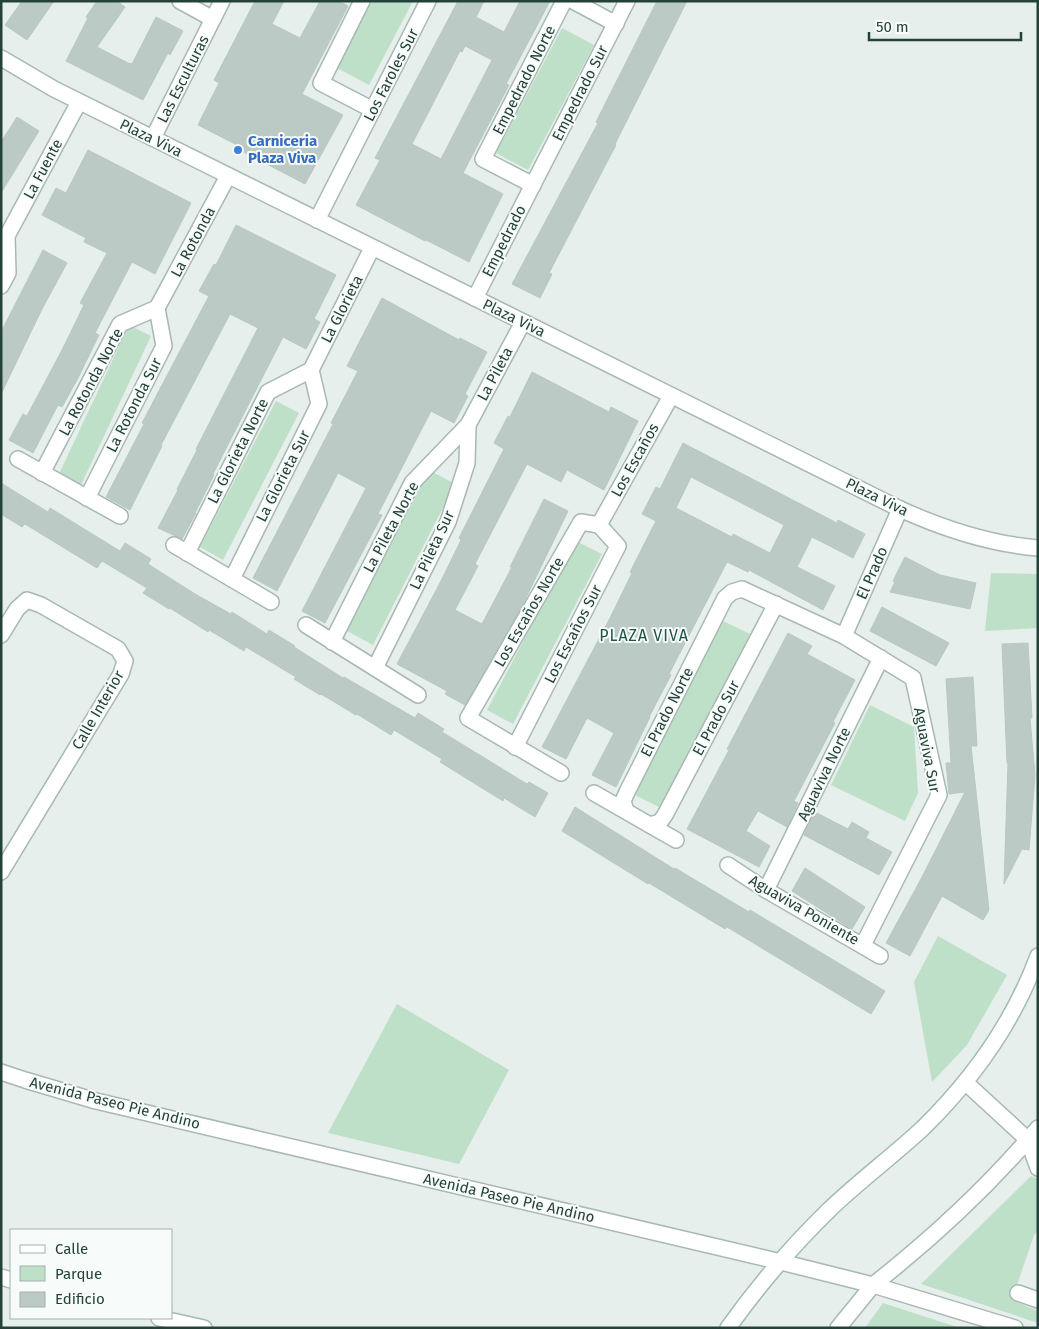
<svg xmlns="http://www.w3.org/2000/svg" width="1039" height="1329" viewBox="0 0 1039 1329" font-family="'Fira Sans',sans-serif">
	<style>
		.green { fill: #bfe0c8 }
		.building { fill: #bbcac4; stroke: #b8c9c2; fill-rule: evenodd }
		.lines { fill: none; stroke-linecap: round; stroke-linejoin: round }
		.street-casing { stroke: #a8b8b2; stroke-width: 18 }
		.secondary-casing { stroke: #a4bbb3; stroke-width: 18 }
		.street { stroke: #fff; stroke-width: 15 }
		.secondary { stroke: #fff; stroke-width: 15 }
		.shop-dot { fill: #3f7fe0; stroke: #f7fbf9; stroke-width: 2 }
		.labels { text-anchor: middle; dominant-baseline: central; stroke-width: 4; stroke-linejoin: round; paint-order: stroke }
		.street-label { font-size: 15px; fill: #24423a; stroke: #f7fbf9 }
		.shop-label { font-size: 15px; font-weight: bold; fill: #366cbe; stroke: #f7fbf9; text-anchor: start }
		.neighbourhood-label { font-size: 16px; letter-spacing: 1px; fill: #1f5548; stroke: #f7fbf9 }
	</style>
	<rect width="100%" height="100%" fill="#e6efeb"/>
	<!-- green -->
	<g class="green">
		<polygon points="372,1 413,1 369,85 337,68"/>
		<polygon points="562,28 594,45 528,170 496,153"/>
		<polygon points="129,325 151,336 81,485 59,474"/>
		<polygon points="276,401 299,413 223,560 200,547"/>
		<polygon points="429,470 455,484 373,645 347,631"/>
		<polygon points="576,541 602,554 513,724 487,710"/>
		<polygon points="991,573 1038,574 1038,628 985,631"/>
		<polygon points="723,621 750,634 663,809 635,795"/>
		<polygon points="870,705 914,727 918,793 905,821 831,785"/>
		<polygon points="938,936 1007,975 967,1045 932,1082 914,982"/>
		<polygon points="397,1004 509,1070 459,1164 328,1133"/>
		<polygon points="1031,1176 1038,1179 1038,1231 1034,1235 1012,1300 1038,1311 1038,1323 921,1284"/>
		<polygon points="883,1303 960,1328 865,1328"/>
	</g>
	<!-- building -->
	<g class="building">
		<polygon points="22,1 54,1 27,40 5,25"/>
		<polygon points="97,1 117,1 125,7 97,47 128,63 132,64 156,17 183,31 170,55 168,53 143,100 66,61 88,18 86,17"/>
		<polygon points="255,1 284,1 272,24 300,38 320,1 339,1 348,6 302,94 343,115 305,184 238,149 239,146 198,125 219,83 214,80"/>
		<path d="M458 1H484L476 17 504 32 520 1H550L506 84 509 85 463 173 503 194 469 262 426 240 425 241 356 205 380 160 375 158ZM465 46 492 60 441 159 412 144 460 51 462 52Z"/>
		<polygon points="657,1 687,1 615,144 616,145 549,273 552,274 540,298 512,284 598,123 596,122"/>
		<polygon points="17,117 39,131 1,193 1,142"/>
		<polygon points="88,150 191,203 155,274 132,262 95,333 99,335 77,380 62,407 58,405 33,453 9,440 23,414 27,416 62,350 84,305 80,303 107,253 84,242 86,238 42,215 56,188 66,193"/>
		<polygon points="236,225 336,275 314,319 320,322 306,349 283,337 213,474 214,475 195,513 196,513 182,539 158,528 178,490 177,489 197,450 196,449 258,328 230,314 161,445 162,446 130,510 106,497 144,424 142,423 209,296 199,291 214,264 216,265"/>
		<polygon points="43,250 67,263 42,309 1,394 1,332"/>
		<polygon points="382,298 459,340 460,338 487,352 465,394 468,396 454,423 431,411 378,514 382,515 325,623 302,611 366,488 338,473 277,591 253,578 333,424 331,423 358,371 347,366"/>
		<polygon points="532,372 609,412 611,407 638,421 604,490 567,470 561,482 527,464 475,564 478,566 455,610 482,624 512,567 510,567 544,499 568,511 522,606 465,705 445,694 447,691 397,664 441,581 461,540 459,538 504,449 494,443 508,416 510,417"/>
		<path d="M683 443 837 523 838 520 865 534 853 558 812 537 797 567 835 586 823 610 749 570 748 572 727 562 669 674 671 675 649 717H650L616 787 592 775 614 733 587 718 566 759 542 747 610 618 632 573 630 572 656 521 642 514 656 487 660 489ZM691 477 784 525 770 553 733 534 732 537 676 508Z"/>
		<polygon points="1,483 48,512 50,508 120,551 125,543 151,559 148,564 195,594 231,614 232,612 267,634 269,630 295,646 294,647 343,678 344,677 415,718 418,713 444,729 442,732 527,784 529,782 548,793 535,817 504,798 503,801 440,762 442,759 394,730 391,735 357,714 356,715 321,694 320,695 294,679 296,677 246,647 244,651 209,630 208,632 170,608 169,609 143,593 147,588 102,561 97,568 25,524 22,527 1,514"/>
		<polygon points="905,557 940,575 976,583 970,609 890,592 895,582 893,581"/>
		<polygon points="882,607 949,643 936,666 870,631"/>
		<polygon points="788,633 812,646 807,654 855,680 833,722 835,723 794,801 798,803 787,827 758,811 746,831 770,846 759,867 687,829 729,750 727,749"/>
		<polygon points="1028,643 1032,718 1030,718 1035,775 1029,850 1022,849 1004,884 1008,763 1007,763 1002,644"/>
		<polygon points="973,677 977,746 971,746 989,910 983,920 942,896 910,956 886,943 921,879 965,792 949,794 946,763 951,763 946,679"/>
		<polygon points="575,807 674,869 675,868 749,912 750,910 885,991 871,1014 727,927 725,929 649,883 648,884 562,831"/>
		<polygon points="815,812 848,829 852,822 869,832 866,838 892,852 879,875 804,835"/>
		<polygon points="805,868 865,907 852,929 792,891"/>
	</g>
	<g class="lines">
		<defs>
			<g id="street">
				<polyline points="180,1 213,19"/>
				<polyline points="362,1 321,83 373,110"/>
				<polyline points="573,1 616,24"/>
				<path d="M1 58 54 89 900 509C944 529 989 544 1038 548"/>
				<polyline points="153,138 222,1"/>
				<polyline points="533,185 483,159 564,1"/>
				<polyline points="317,220 428,1"/>
				<polyline points="7,236 79,102"/>
				<polyline points="1,286 8,273 7,236"/>
				<polyline points="475,298 627,1"/>
				<polyline points="157,308 228,176"/>
				<polyline points="311,370 372,248"/>
				<polyline points="18,459 120,516"/>
				<polyline points="42,473 120,324 157,308"/>
				<polyline points="87,498 164,346 157,308"/>
				<polyline points="599,525 671,396"/>
				<polyline points="174,545 271,602"/>
				<polyline points="187,553 268,392 311,370"/>
				<polyline points="232,579 319,404 311,370"/>
				<polyline points="306,625 418,695"/>
				<polyline points="1,635 17,609 27,600 41,605 118,649 125,661 121,674 1,872"/>
				<polyline points="844,636 900,509"/>
				<polyline points="332,642 412,483 468,425 523,322"/>
				<polyline points="375,668 448,522 467,463 468,425"/>
				<polyline points="515,747 618,546 599,525"/>
				<polyline points="561,773 468,718 581,522 599,525"/>
				<polyline points="594,793 676,840"/>
				<polyline points="626,811 623,801 627,792 725,598 732,592 742,589 844,636 913,678 939,795 863,945"/>
				<polyline points="650,825 660,822 665,815 776,604"/>
				<polyline points="728,865 766,890 880,956"/>
				<polyline points="766,890 881,658"/>
				<polyline points="1,1072 25,1080 96,1101 781,1262 873,1285 1015,1328"/>
				<polyline points="965,1082 1028,1140 1038,1145"/>
				<polyline points="1028,1140 1038,1168"/>
				<polyline points="1,1277 11,1280"/>
				<path d="M873 1285C933 1238 988 1187 1038 1128"/>
				<polyline points="1018,1293 1038,1300"/>
				<polyline points="159,1318 204,1328"/>
			</g>
			<g id="secondary">
				<path d="M728 1328C758 1286 792 1246 829 1210 859 1181 893 1156 923 1128 973 1079 1014 1021 1038 956"/>
				<polyline points="838,1328 873,1285"/>
			</g>
		</defs>
		<!-- street casing -->
		<use href="#street" class="street-casing"/>
		<!-- secondary casing -->
		<use href="#secondary" class="secondary-casing"/>
		<!-- street -->
		<use href="#street" class="street"/>
		<!-- secondary -->
		<use href="#secondary" class="secondary"/>
	</g>
	<!-- markers -->
	<circle class="shop-dot" cx="238" cy="150" r="5"/>
	<g class="labels">
		<!-- street labels -->
		<g class="street-label">
			<text transform="translate(391 75) rotate(-63)">Los Faroles Sur</text>
			<text transform="translate(183 79) rotate(-63)">Las Esculturas</text>
			<text transform="translate(524 80) rotate(-63)">Empedrado Norte</text>
			<text transform="translate(580 93) rotate(-63)">Empedrado Sur</text>
			<text transform="translate(151 138) rotate(26)">Plaza Viva</text>
			<text transform="translate(43 169) rotate(-62)">La Fuente</text>
			<text transform="translate(504 241) rotate(-63)">Empedrado</text>
			<text transform="translate(193 242) rotate(-62)">La Rotonda</text>
			<text transform="translate(342 309) rotate(-63)">La Glorieta</text>
			<text transform="translate(514 318) rotate(26)">Plaza Viva</text>
			<text transform="translate(495 374) rotate(-62)">La Pileta</text>
			<text transform="translate(91 382) rotate(-62)">La Rotonda Norte</text>
			<text transform="translate(134 405) rotate(-63)">La Rotonda Sur</text>
			<text transform="translate(238 451) rotate(-63)">La Glorieta Norte</text>
			<text transform="translate(635 460) rotate(-61)">Los Escaños</text>
			<text transform="translate(283 476) rotate(-63)">La Glorieta Sur</text>
			<text transform="translate(877 497) rotate(26)">Plaza Viva</text>
			<text transform="translate(391 527) rotate(-62)">La Pileta Norte</text>
			<text transform="translate(432 550) rotate(-65)">La Pileta Sur</text>
			<text transform="translate(872 573) rotate(-66)">El Prado</text>
			<text transform="translate(529 612) rotate(-60)">Los Escaños Norte</text>
			<text transform="translate(573 634) rotate(-63)">Los Escaños Sur</text>
			<text transform="translate(98 710) rotate(-60)">Calle Interior</text>
			<text transform="translate(667 712) rotate(-63)">El Prado Norte</text>
			<text transform="translate(716 718) rotate(-62)">El Prado Sur</text>
			<text transform="translate(927 750) rotate(79)">Aguaviva Sur</text>
			<text transform="translate(824 774) rotate(-64)">Aguaviva Norte</text>
			<text transform="translate(804 910) rotate(30)">Aguaviva Poniente</text>
			<text transform="translate(115 1103) rotate(14)">Avenida Paseo Pie Andino</text>
			<text transform="translate(509 1198) rotate(13)">Avenida Paseo Pie Andino</text>
		</g>
		<!-- shop labels -->
		<g class="shop-label">
			<text x="248" y="141">Carniceria<tspan x="248" dy="17">Plaza Viva</tspan></text>
		</g>
		<!-- neighbourhood labels -->
		<g class="neighbourhood-label">
			<text x="644" y="635">PLAZA VIVA</text>
		</g>
	</g>
	<!-- border -->
	<rect width="1039" height="1329" fill="none" stroke="#24423a" stroke-width="5"/>
	<!-- legend -->
	<rect x="10" y="1229" width="162" height="90" fill="#f7fbf9" stroke="#a3b1ad"/>
	<rect x="20" y="1245" width="25" height="8" fill="#ffffff" stroke="#a3b1ad"/>
	<text x="55" y="1254" font-size="15" fill="#24423a">Calle</text>
	<rect x="20" y="1266" width="25" height="15" fill="#bfe0c8" stroke="#a3b1ad"/>
	<text x="55" y="1279" font-size="15" fill="#24423a">Parque</text>
	<rect x="20" y="1292" width="25" height="15" fill="#bbcac4" stroke="#a3b1ad"/>
	<text x="55" y="1304" font-size="15" fill="#24423a">Edificio</text>
	<!-- scale -->
	<path d="M869 32v8h152v-8" fill="none" stroke="#24423a" stroke-width="2.5"/>
	<text x="876" y="32" font-size="15" fill="#24423a" stroke="#f7fbf9" stroke-width="4" paint-order="stroke">50 m</text>
</svg>
